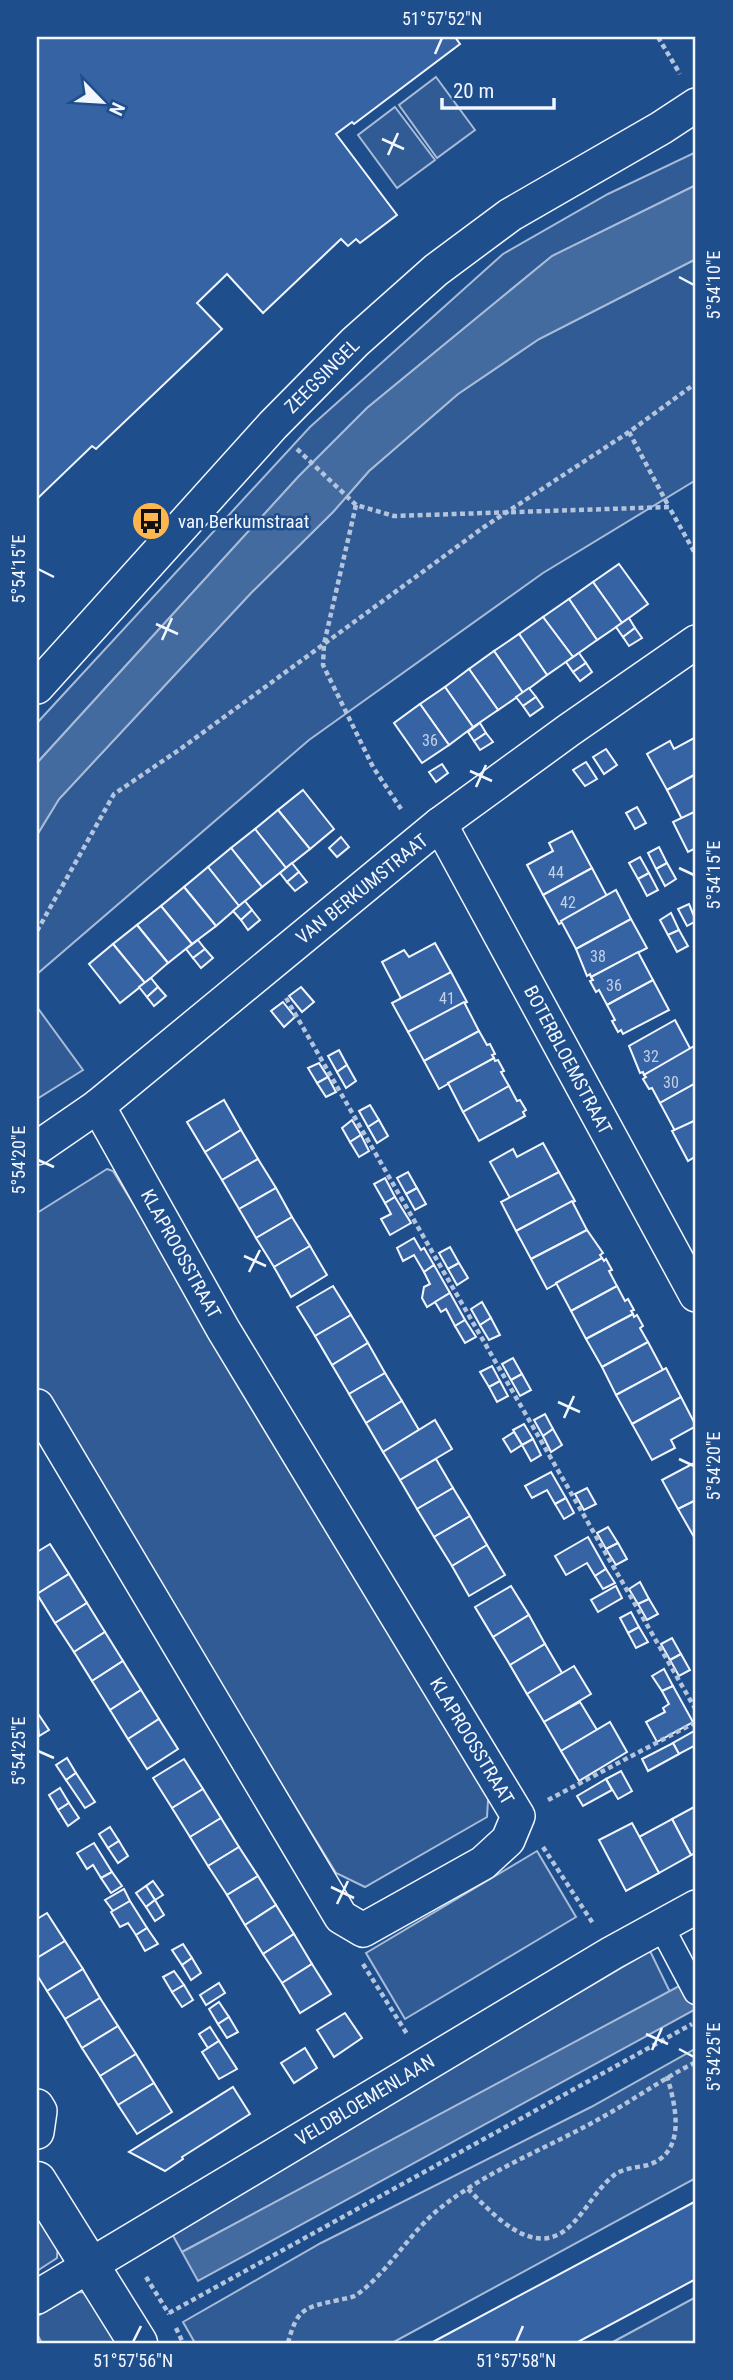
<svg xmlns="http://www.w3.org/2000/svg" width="733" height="2380" viewBox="0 0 733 2380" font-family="'Roboto Condensed',sans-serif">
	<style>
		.built { fill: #305b95; stroke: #a8bbd7; stroke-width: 2 }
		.water { fill: #446ba0; stroke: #a8bbd7; stroke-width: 2 }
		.building { fill: #3563a3; stroke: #f2f6ff; stroke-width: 2 }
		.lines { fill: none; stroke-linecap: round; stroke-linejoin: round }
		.pedestrian-casing { stroke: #f2f6ff; stroke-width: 27 }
		.minor-casing { stroke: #f2f6ff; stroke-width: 36 }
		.tertiary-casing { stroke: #f2f6ff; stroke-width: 41 }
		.path { stroke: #b3c4dc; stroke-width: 4.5; stroke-dasharray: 5 3.5; stroke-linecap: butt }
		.pedestrian { stroke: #1f4e8c; stroke-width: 24 }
		.minor { stroke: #1f4e8c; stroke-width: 33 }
		.tertiary { stroke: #1f4e8c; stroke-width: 38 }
		.ticks { fill: none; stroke: #f2f6ff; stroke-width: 2.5 }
		.labels { text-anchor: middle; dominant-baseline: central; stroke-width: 5; stroke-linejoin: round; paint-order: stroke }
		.number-label { font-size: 16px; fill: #c3d1e8 }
		.street-label { font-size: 19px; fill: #f2f6ff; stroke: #1f4e8c }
		.poi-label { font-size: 19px; fill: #f2f6ff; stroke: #1f4e8c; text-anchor: start }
		.neatline { fill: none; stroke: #f2f6ff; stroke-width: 2.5 }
		.ticks-label { font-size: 18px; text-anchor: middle; fill: #f2f6ff }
	</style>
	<rect width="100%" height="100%" fill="#1f4e8c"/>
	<!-- built -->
	<g class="built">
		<polygon points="436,77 475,130 437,158 399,105"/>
		<polygon points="395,107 435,160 397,188 358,135"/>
		<polygon points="696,152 696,185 552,256 367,408 299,476 37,763 37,723 310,427 503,254 608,194"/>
		<polygon points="696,259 696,480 543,573 309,740 37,974 37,835 59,799 251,593 333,512 369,471 458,394 539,339"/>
		<polygon points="37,1007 83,1070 37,1099"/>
		<polygon points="107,1169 113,1171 489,1784 487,1817 365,1887 336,1873 37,1387 37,1213"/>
		<polygon points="537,1851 576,1917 405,2019 366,1953"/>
		<polygon points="650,1951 670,1992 182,2252 171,2232"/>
		<polygon points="695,2049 696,2178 392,2343 195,2343 183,2322 321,2243 591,2107"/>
		<polygon points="37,2206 58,2238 57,2258 37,2271"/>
		<polygon points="79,2292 95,2294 125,2343 42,2343 37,2334 38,2316"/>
		<polygon points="696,2297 696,2343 611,2343"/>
	</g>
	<!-- water -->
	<g class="water">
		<polygon points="696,185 696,259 539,339 458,394 369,471 333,512 251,593 59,799 37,835 37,763 299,476 367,408 552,256"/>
		<polygon points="696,1977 696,2009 198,2281 182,2252"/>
	</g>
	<!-- building -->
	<g class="building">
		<polygon points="37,37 455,37 460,44 354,124 352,122 336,134 397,215 360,243 356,239 348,246 341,239 263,313 227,274 197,303 222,329 96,449 92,446 37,499"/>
		<polygon points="619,564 648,604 622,623 593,582"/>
		<polygon points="593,582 622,623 597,640 569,599"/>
		<polygon points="569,599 597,640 573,657 543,617"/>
		<polygon points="543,617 573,657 547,675 519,634"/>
		<polygon points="629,618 635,628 623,637 616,627"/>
		<polygon points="635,628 642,638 629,646 623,637"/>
		<polygon points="519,634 547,675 523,693 494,651"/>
		<polygon points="494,651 523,693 498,710 469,669"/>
		<polygon points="579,653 586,663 573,672 566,662"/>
		<polygon points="586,663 592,672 580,681 573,672"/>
		<polygon points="469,669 498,710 473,727 445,687"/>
		<polygon points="445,687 473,727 449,745 420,704"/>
		<polygon points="529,688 536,697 523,706 516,697"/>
		<polygon points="536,697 543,707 530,716 523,706"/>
		<polygon points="420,704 449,745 422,763 394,723"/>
		<polygon points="480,723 486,733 474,741 468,732"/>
		<polygon points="486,733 493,742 480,750 474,741"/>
		<polygon points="696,737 696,774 667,790 647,754 670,741 674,749"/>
		<polygon points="606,749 617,765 604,774 593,757"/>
		<polygon points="586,762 597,779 585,786 573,770"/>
		<polygon points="442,764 448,773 436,782 429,772"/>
		<polygon points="696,774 696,811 682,819 667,790"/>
		<polygon points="303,790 334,829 310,849 278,810"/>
		<polygon points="637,807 646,823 635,829 626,813"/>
		<polygon points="278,810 310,849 286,868 255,829"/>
		<polygon points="696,811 696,848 688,852 673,822"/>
		<polygon points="255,829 286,868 262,887 231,848"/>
		<polygon points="572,831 592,868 543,895 527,865 553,851 549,843"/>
		<polygon points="341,837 349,847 337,857 329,848"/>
		<polygon points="659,847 667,863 656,869 648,853"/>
		<polygon points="231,848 262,887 239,906 208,867"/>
		<polygon points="640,857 649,873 638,879 629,863"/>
		<polygon points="292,863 299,872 287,882 280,873"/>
		<polygon points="667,863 676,879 665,886 656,869"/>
		<polygon points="208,867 239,906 216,926 184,887"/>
		<polygon points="592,868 607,896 559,924 543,895"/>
		<polygon points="299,872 307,882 295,891 287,882"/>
		<polygon points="649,873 658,890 647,896 638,879"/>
		<polygon points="184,887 216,926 192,944 161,906"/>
		<polygon points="616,890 631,919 576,949 561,921"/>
		<polygon points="245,901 252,910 241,920 233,911"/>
		<polygon points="689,904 696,921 687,926 678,909"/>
		<polygon points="161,906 192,944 168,963 137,925"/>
		<polygon points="252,910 260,920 248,930 241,920"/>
		<polygon points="671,913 679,930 668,935 660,920"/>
		<polygon points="631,919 647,948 591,977 590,974 587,976 576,949"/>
		<polygon points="137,925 168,963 145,983 113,944"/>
		<polygon points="679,930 688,946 677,952 668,935"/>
		<polygon points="198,940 205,949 193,958 186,949"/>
		<polygon points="435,943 451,972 402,1000 382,962 404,950 409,957"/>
		<polygon points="113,944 145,983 120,1003 89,964"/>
		<polygon points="205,949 213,958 201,968 193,958"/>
		<polygon points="638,952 653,980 607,1005 599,990 596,992 590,981 593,980 591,977"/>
		<polygon points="451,972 467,1002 408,1032 392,1003"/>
		<polygon points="151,978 158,987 147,997 139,987"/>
		<polygon points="653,980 669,1010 623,1034 621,1030 618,1032 612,1021 615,1020 607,1005"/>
		<polygon points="158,987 166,996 154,1006 147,997"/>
		<polygon points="301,987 314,1002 302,1012 289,996"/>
		<polygon points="283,1002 295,1017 284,1027 271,1011"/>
		<polygon points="464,1002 479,1031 424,1061 408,1032"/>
		<polygon points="675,1020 691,1050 644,1075 643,1072 640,1073 629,1046"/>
		<polygon points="479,1031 487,1045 490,1044 495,1054 492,1055 494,1058 439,1089 424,1061"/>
		<polygon points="696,1045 696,1083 660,1103 652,1088 649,1089 643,1079 646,1077 644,1075"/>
		<polygon points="339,1050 347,1065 337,1072 328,1056"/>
		<polygon points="494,1058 495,1061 498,1060 504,1071 501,1072 509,1086 463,1112 448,1083"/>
		<polygon points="319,1063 328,1077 317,1083 308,1068"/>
		<polygon points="347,1065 356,1081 346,1088 337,1072"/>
		<polygon points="328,1077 336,1092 326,1097 317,1083"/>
		<polygon points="696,1083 696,1120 675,1131 660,1103"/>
		<polygon points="509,1086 517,1101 520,1100 526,1110 523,1112 525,1116 479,1141 463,1112"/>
		<polygon points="224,1100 241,1130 205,1152 187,1122"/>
		<polygon points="370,1105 379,1120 368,1127 359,1111"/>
		<polygon points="352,1120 361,1135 350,1142 342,1128"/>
		<polygon points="379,1120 388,1136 377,1143 368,1127"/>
		<polygon points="696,1120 696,1156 688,1161 672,1131"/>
		<polygon points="241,1130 258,1159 222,1180 205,1152"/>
		<polygon points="361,1135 369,1151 359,1157 350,1142"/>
		<polygon points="543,1143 559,1172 510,1198 490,1162 513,1149 517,1157"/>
		<polygon points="258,1159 276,1188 239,1209 222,1180"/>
		<polygon points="408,1172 417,1188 406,1194 397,1178"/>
		<polygon points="559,1172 575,1201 516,1231 501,1202"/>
		<polygon points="385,1178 395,1197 385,1203 374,1184"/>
		<polygon points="276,1188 292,1217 256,1238 239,1209"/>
		<polygon points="417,1188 426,1204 415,1210 406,1194"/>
		<polygon points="395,1197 411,1223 390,1235 381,1219 391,1214 385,1203"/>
		<polygon points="572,1201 587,1230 531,1259 516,1231"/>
		<polygon points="292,1217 310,1246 274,1267 256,1238"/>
		<polygon points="587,1230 603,1253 600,1255 602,1258 547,1289 531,1259"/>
		<polygon points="414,1238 421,1250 424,1248 434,1265 424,1272 414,1255 403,1261 397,1248"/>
		<polygon points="310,1246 327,1275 291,1297 274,1267"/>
		<polygon points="450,1247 459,1263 448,1269 439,1253"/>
		<polygon points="602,1258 604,1261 606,1259 612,1270 609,1271 617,1286 571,1311 556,1283"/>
		<polygon points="459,1263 468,1278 457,1285 448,1269"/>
		<polygon points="434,1265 450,1293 427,1307 422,1298 424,1287 430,1284 424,1272"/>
		<polygon points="333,1286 351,1315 315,1336 297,1307"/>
		<polygon points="617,1286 625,1301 628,1299 634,1310 631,1311 633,1314 586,1339 571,1311"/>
		<polygon points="450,1293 465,1320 455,1326 446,1309 441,1312 435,1302"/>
		<polygon points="482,1302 491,1318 480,1325 471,1309"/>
		<polygon points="633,1314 634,1317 637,1315 643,1326 640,1328 648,1342 602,1367 586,1339"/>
		<polygon points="351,1315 368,1343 332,1365 315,1336"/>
		<polygon points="491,1318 500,1335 489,1340 480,1325"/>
		<polygon points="465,1320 476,1337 465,1343 455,1326"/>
		<polygon points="648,1342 663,1370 616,1395 602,1367"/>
		<polygon points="368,1343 385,1373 349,1394 332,1365"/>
		<polygon points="513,1358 522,1374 511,1380 502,1364"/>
		<polygon points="492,1366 500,1381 489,1387 480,1372"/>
		<polygon points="666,1368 681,1397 632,1424 616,1395"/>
		<polygon points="385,1373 402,1401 366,1423 349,1394"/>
		<polygon points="522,1374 531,1390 520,1396 511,1380"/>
		<polygon points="500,1381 508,1396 497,1402 489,1387"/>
		<polygon points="681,1397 696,1426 671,1440 675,1448 652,1460 632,1424"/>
		<polygon points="402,1401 419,1430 383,1452 366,1423"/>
		<polygon points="545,1414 553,1429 543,1436 534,1420"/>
		<polygon points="435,1420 452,1449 400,1480 383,1452"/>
		<polygon points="524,1424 533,1439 522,1445 513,1430"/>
		<polygon points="553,1429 562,1445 551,1452 543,1436"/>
		<polygon points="514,1432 522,1445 511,1452 503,1439"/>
		<polygon points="533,1439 541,1455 531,1461 522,1445"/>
		<polygon points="436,1459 453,1488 417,1509 400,1480"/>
		<polygon points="696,1462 696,1500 678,1509 662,1480"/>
		<polygon points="551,1472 566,1498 555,1504 547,1490 532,1498 525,1486"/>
		<polygon points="453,1488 470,1516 434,1537 417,1509"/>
		<polygon points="587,1488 596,1504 584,1510 575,1494"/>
		<polygon points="566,1498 574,1513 564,1519 555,1504"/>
		<polygon points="696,1500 696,1536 694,1537 678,1509"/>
		<polygon points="470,1516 487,1545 452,1566 434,1537"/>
		<polygon points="608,1527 618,1543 606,1549 597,1533"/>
		<polygon points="588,1537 606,1569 595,1576 587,1563 566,1575 555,1556"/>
		<polygon points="618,1543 627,1559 616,1565 606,1549"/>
		<polygon points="50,1544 69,1574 37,1594 37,1552"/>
		<polygon points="487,1545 505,1575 469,1596 452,1566"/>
		<polygon points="606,1569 615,1583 603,1589 595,1576"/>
		<polygon points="69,1574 87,1603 55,1623 37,1594"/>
		<polygon points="640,1582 649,1599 638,1604 629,1589"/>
		<polygon points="511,1586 529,1615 493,1637 475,1607"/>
		<polygon points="616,1586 622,1598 598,1612 591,1600"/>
		<polygon points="649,1599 658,1614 647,1620 638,1604"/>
		<polygon points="87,1603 105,1632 74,1652 55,1623"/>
		<polygon points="631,1612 639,1627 628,1633 620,1618"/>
		<polygon points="529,1615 545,1644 510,1665 493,1637"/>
		<polygon points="639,1627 648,1642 636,1648 628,1633"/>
		<polygon points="105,1632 123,1661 92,1681 74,1652"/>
		<polygon points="672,1638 681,1654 670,1660 661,1644"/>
		<polygon points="545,1644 562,1673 527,1694 510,1665"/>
		<polygon points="681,1654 690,1670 679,1676 670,1660"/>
		<polygon points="123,1661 141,1690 110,1710 92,1681"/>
		<polygon points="574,1666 591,1694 544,1722 527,1694"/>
		<polygon points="664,1669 673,1686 662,1691 652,1676"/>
		<polygon points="673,1686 693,1722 657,1742 646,1722 665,1712 663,1708 669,1704 662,1691"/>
		<polygon points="141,1690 159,1719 128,1739 110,1710"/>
		<polygon points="580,1702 597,1730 561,1751 544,1722"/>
		<polygon points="39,1715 49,1730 39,1736 37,1716"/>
		<polygon points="159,1719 178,1749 147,1769 128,1739"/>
		<polygon points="610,1722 627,1752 579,1781 561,1751"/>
		<polygon points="696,1730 696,1745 679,1754 673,1743"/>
		<polygon points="673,1743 679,1754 648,1771 642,1759"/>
		<polygon points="67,1758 76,1773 66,1780 56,1765"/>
		<polygon points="184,1759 203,1789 172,1808 153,1778"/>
		<polygon points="621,1771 632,1791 618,1799 606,1779"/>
		<polygon points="76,1773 95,1802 85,1808 66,1780"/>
		<polygon points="606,1779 612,1790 583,1806 577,1796"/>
		<polygon points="60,1788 69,1803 58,1810 49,1795"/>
		<polygon points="203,1789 221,1818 190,1837 172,1808"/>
		<polygon points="69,1803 79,1818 68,1826 58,1810"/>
		<polygon points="696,1806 696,1853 691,1855 672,1819"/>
		<polygon points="221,1818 239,1847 208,1866 190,1837"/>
		<polygon points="672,1819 691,1855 659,1873 639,1837"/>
		<polygon points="632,1823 659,1873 626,1891 599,1840"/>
		<polygon points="110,1827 119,1841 108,1848 99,1834"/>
		<polygon points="119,1841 128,1856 118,1863 108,1848"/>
		<polygon points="94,1843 112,1872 101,1878 93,1865 87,1869 77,1853"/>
		<polygon points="239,1847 258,1876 227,1895 208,1866"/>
		<polygon points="112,1872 122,1886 111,1893 101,1878"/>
		<polygon points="258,1876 276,1905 245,1925 227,1895"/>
		<polygon points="153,1881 163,1895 155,1900 146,1886"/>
		<polygon points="146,1886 155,1900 146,1907 136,1893"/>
		<polygon points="124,1889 130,1901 113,1911 105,1900"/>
		<polygon points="155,1900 164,1915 155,1921 146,1907"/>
		<polygon points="130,1901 147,1928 136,1935 128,1923 120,1927 111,1912"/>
		<polygon points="276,1905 294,1934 263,1954 245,1925"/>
		<polygon points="47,1913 65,1941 37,1958 37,1919"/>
		<polygon points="147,1928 158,1944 145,1951 136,1935"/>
		<polygon points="294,1934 312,1964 282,1983 263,1954"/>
		<polygon points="65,1941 83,1969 47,1991 37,1975 37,1958"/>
		<polygon points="183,1944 192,1958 182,1965 172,1950"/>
		<polygon points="192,1958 201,1973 191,1980 182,1965"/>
		<polygon points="312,1964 331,1994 300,2013 282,1983"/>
		<polygon points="83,1969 100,1998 65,2019 47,1991"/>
		<polygon points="174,1971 184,1985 172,1992 163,1977"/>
		<polygon points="219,1983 225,1993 206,2005 200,1995"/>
		<polygon points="184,1985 193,2000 182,2007 172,1992"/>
		<polygon points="100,1998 118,2026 82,2048 65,2019"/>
		<polygon points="219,2002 229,2017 218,2024 209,2009"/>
		<polygon points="345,2013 362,2038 334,2057 317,2030"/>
		<polygon points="229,2017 238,2032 227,2038 218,2024"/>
		<polygon points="118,2026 136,2054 100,2076 82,2048"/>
		<polygon points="210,2027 219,2041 208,2048 199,2034"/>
		<polygon points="219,2041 237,2069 219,2079 202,2052"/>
		<polygon points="305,2048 317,2068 294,2083 281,2063"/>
		<polygon points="136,2054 154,2083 118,2105 100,2076"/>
		<polygon points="154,2083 172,2112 137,2134 118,2105"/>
		<polygon points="233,2087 250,2114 182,2157 183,2159 165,2171 129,2152"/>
		<polygon points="696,2201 696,2279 576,2343 431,2343"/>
	</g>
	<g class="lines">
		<defs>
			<polyline id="pedestrian" points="661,1926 696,1992"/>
			<g id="minor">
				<polyline points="37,687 273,425 355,342 436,270 510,215 661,128 696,105"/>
				<polyline points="440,824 696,1295"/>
				<polyline points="37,1148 98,1106 440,824 569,730 696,642"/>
				<polyline points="37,1406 341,1917 363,1930 483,1863 508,1840 518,1816 223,1329 98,1106"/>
				<polyline points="37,2106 40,2111 37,2132"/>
				<polyline points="37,2297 612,1953 696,1907"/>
			</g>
			<polyline id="tertiary" points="37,2181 138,2343"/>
		</defs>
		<!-- pedestrian casing -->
		<use href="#pedestrian" class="pedestrian-casing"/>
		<!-- minor casing -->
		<use href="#minor" class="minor-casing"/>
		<!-- tertiary casing -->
		<use href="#tertiary" class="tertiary-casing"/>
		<!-- path -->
		<g class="path">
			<polyline points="658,37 680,74"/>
			<polyline points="629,432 669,507"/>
			<polyline points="297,449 356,505 394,516 669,507 696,555"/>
			<polyline points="356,505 324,644 323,665 373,767 401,809"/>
			<polyline points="37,931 114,794 179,750 484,527 629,432 696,383"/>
			<polyline points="286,998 696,1710"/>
			<polyline points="548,1800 696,1722"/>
			<polyline points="543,1847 594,1925"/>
			<polyline points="363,1964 407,2034"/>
			<path d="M468 2189C493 2214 534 2261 570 2226 586 2211 596 2190 613 2176 622 2168 636 2168 648 2165 687 2152 676 2107 667 2076"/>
			<polyline points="146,2277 169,2314"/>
			<polyline points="169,2313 692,2024"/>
			<polyline points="176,2328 183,2343"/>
			<path d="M288 2343C297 2308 305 2307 339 2300 346 2298 354 2298 359 2293 388 2271 406 2239 432 2215 480 2173 544 2150 599 2119 632 2101 662 2079 696 2062"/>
		</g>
		<!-- pedestrian -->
		<use href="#pedestrian" class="pedestrian"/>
		<!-- minor -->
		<use href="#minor" class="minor"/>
		<!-- tertiary -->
		<use href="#tertiary" class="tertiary"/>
	</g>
	<!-- ticks -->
	<path class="ticks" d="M435 54 442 38M382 139 404 149M388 155 398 133M679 277 694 285M38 569 54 577M156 624 178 634M162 640 172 618M470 771 492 781M476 787 486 765M679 868 694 875M38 1160 54 1167M244 1256 266 1266M249 1272 260 1250M558 1402 580 1412M564 1418 574 1396M679 1459 694 1466M38 1751 54 1758M331 1887 354 1898M337 1904 348 1881M646 2034 668 2044M679 2049 694 2057M652 2050 662 2028M133 2342 141 2326M516 2342 523 2326"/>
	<!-- icons -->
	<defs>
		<symbol id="bus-disc" viewBox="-11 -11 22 22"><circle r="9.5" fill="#ffb74d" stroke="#1f4e8c"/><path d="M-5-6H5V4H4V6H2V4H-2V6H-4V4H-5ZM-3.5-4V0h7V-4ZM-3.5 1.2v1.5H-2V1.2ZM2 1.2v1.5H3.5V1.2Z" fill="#111"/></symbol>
	</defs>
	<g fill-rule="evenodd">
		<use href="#bus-disc" x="129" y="499" width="44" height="44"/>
	</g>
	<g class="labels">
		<!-- number labels -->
		<g class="number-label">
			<text x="430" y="740">36</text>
			<text x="556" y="872">44</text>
			<text x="568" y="902">42</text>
			<text x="598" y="956">38</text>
			<text x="614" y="985">36</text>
			<text x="447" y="998">41</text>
			<text x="651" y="1056">32</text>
			<text x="671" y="1082">30</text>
		</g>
		<!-- street labels -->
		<g class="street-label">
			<text transform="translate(322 376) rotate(-45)">ZEEGSINGEL</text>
			<text transform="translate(362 889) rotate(-39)">VAN BERKUMSTRAAT</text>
			<text transform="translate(568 1060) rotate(62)">BOTERBLOEMSTRAAT</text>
			<text transform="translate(181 1254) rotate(61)">KLAPROOSSTRAAT</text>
			<text transform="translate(472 1741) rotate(59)">KLAPROOSSTRAAT</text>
			<text transform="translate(365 2100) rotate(-31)">VELDBLOEMENLAAN</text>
		</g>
		<!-- poi labels -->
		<g class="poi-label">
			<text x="178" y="521">van Berkumstraat</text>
		</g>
	</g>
	<!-- border -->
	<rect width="733" height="2380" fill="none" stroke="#1f4e8c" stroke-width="77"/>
	<!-- north arrow -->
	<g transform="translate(102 102) rotate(115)" stroke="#1f4e8c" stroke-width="5" paint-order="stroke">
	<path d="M0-5L12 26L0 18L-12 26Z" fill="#f2f6ff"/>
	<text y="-10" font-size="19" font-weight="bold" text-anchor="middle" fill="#f2f6ff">N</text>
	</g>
	<!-- scale -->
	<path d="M442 98v10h112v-10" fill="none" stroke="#f2f6ff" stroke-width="3.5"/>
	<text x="453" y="98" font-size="21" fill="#f2f6ff" stroke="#1f4e8c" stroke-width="5" paint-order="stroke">20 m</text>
	<rect x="38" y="38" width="656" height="2304" class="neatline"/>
	<g class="ticks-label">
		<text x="442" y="25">51°57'52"N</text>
		<text transform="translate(714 285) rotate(-90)" y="6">5°54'10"E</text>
		<text transform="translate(19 569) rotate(-90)" y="6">5°54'15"E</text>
		<text transform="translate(714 875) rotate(-90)" y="6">5°54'15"E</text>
		<text transform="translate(19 1160) rotate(-90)" y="6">5°54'20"E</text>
		<text transform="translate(714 1466) rotate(-90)" y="6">5°54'20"E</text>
		<text transform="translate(19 1751) rotate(-90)" y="6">5°54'25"E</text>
		<text transform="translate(714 2057) rotate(-90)" y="6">5°54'25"E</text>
		<text x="133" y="2367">51°57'56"N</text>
		<text x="516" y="2367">51°57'58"N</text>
	</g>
</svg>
